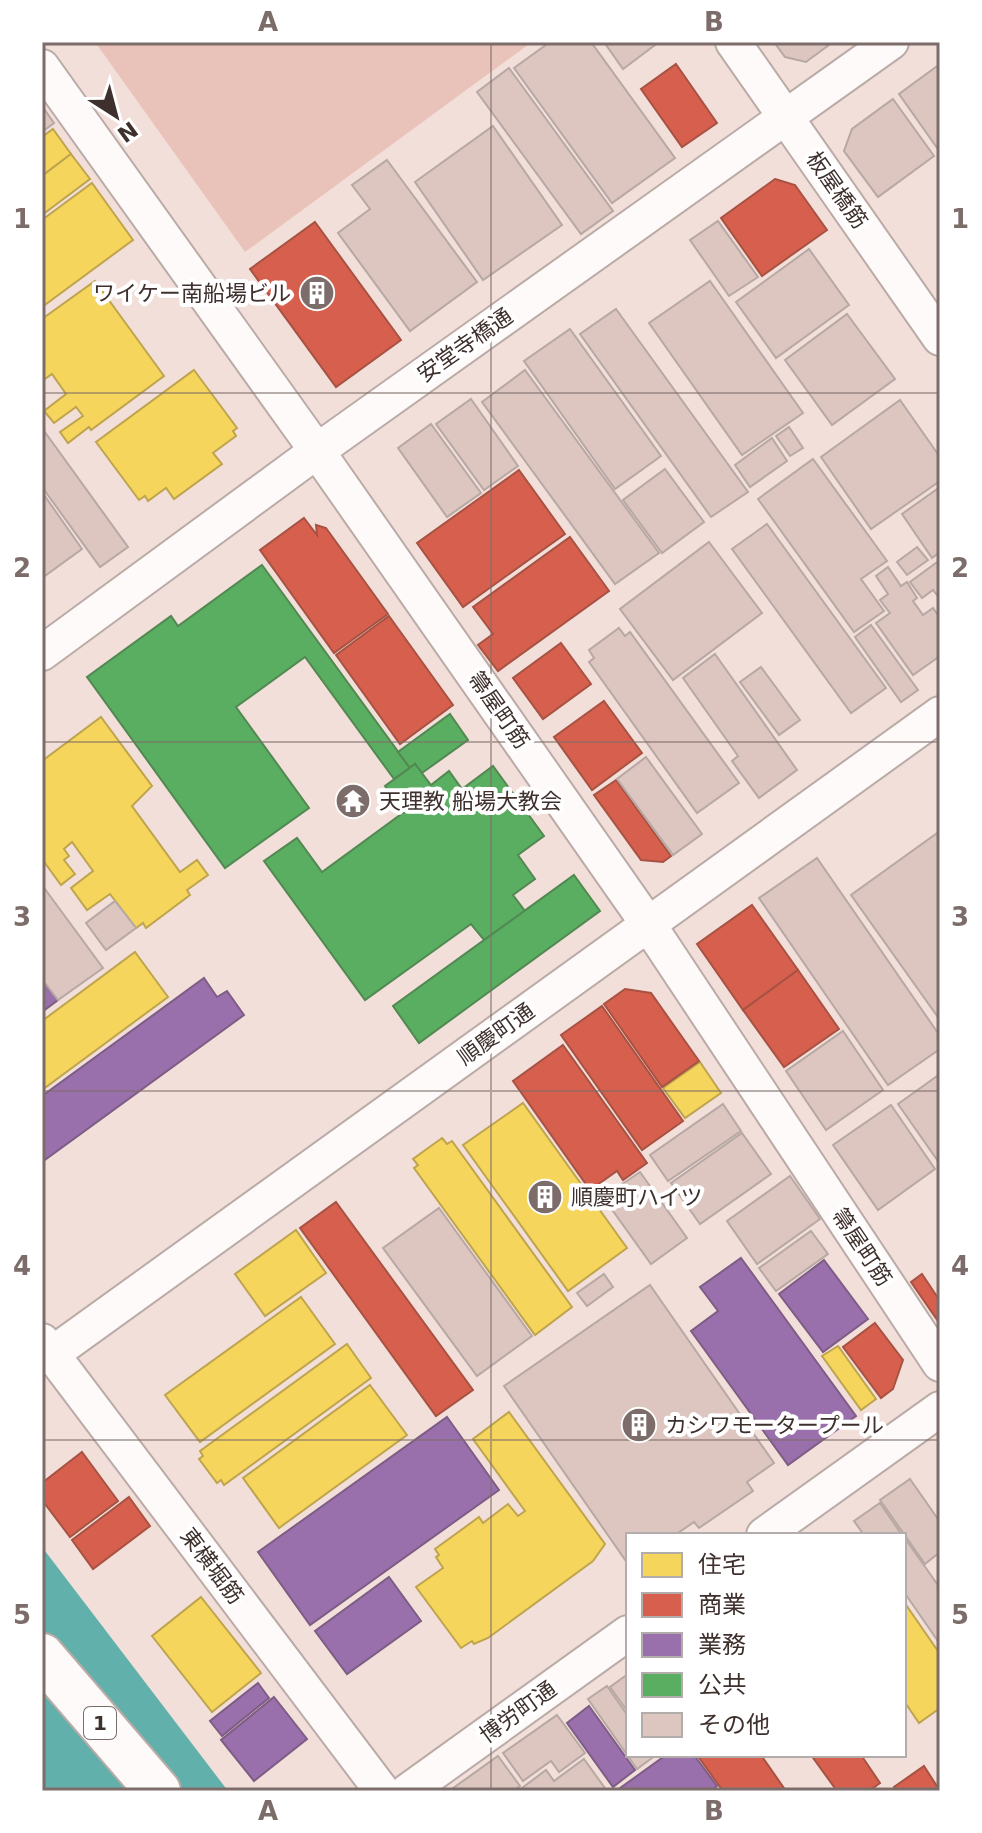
<svg xmlns="http://www.w3.org/2000/svg" width="982" height="1833" viewBox="0 0 982 1833" font-family="'DejaVu Sans','Noto Sans JP',sans-serif">
	<style>
		.green { fill: #e9c3ba }
		.water { fill: #62b0ab }
		.homes { fill: #f6d55c; stroke: #bfa44e; stroke-width: 2 }
		.shops { fill: #d6604d; stroke: #a85243; stroke-width: 2 }
		.offices { fill: #9970ab; stroke: #7e5d85; stroke-width: 2 }
		.public { fill: #5aae61; stroke: #528851; stroke-width: 2 }
		.building { fill: #ddc5c0; stroke: #b7a8a4; stroke-width: 2 }
		.lines { fill: none; stroke-linecap: round; stroke-linejoin: round }
		.street-casing { stroke: #baaba7; stroke-width: 38 }
		.highway-casing { stroke: #baaba7; stroke-width: 48 }
		.street { stroke: #fdfaf9; stroke-width: 34 }
		.highway { stroke: #fdfaf9; stroke-width: 44 }
		.grid { fill: none; stroke: #7d6d6a; stroke-width: 2; stroke-opacity: 0.55 }
		.labels { text-anchor: middle; dominant-baseline: central; stroke-width: 8; stroke-linejoin: round; paint-order: stroke }
		.shield { fill: #fff; stroke: #786e6c; stroke-width: 2 }
		.shield-label { font-size: 20px; font-weight: bold; fill: #3e302d }
		.street-label { font-size: 22px; fill: #3e302d; stroke: #fff }
		.poi-label { font-size: 22px; fill: #3e302d; stroke: #fff; text-anchor: start }
		.neatline { fill: none; stroke: #7d6d6a; stroke-width: 3 }
		.grid-label { font-size: 26px; text-anchor: middle; font-weight: bold; fill: #7d6d6a }
	</style>
	<rect width="100%" height="100%" fill="#f2dfda"/>
	<!-- green -->
	<polygon class="green" points="95,42 532,42 245,252"/>
	<!-- water -->
	<polygon class="water" points="42,1547 228,1791 42,1791"/>
	<!-- homes -->
	<g class="homes">
		<polygon points="53,129 71,154 42,176 42,137"/>
		<polygon points="71,154 90,179 42,215 42,176"/>
		<polygon points="92,183 133,240 42,307 42,220"/>
		<polygon points="95,281 164,376 91,430 89,427 68,443 60,432 83,416 76,407 54,423 44,411 66,394 52,374 42,381 42,319"/>
		<polygon points="194,370 237,428 233,431 236,436 213,453 222,464 174,499 166,488 148,501 145,496 139,500 96,442"/>
		<polygon points="101,717 152,786 132,806 180,872 197,860 208,875 187,890 190,895 146,928 143,923 136,928 110,894 87,910 71,888 93,871 72,842 64,849 69,856 64,860 75,874 61,885 42,859 42,761"/>
		<polygon points="135,952 168,997 42,1090 42,1021"/>
		<polygon points="700,1062 721,1093 685,1118 663,1088"/>
		<polygon points="523,1103 627,1248 568,1291 463,1145"/>
		<polygon points="442,1138 447,1144 452,1141 572,1307 535,1335 414,1168 418,1165 413,1159"/>
		<polygon points="296,1230 326,1273 265,1316 235,1274"/>
		<polygon points="301,1297 335,1344 200,1442 165,1395"/>
		<polygon points="347,1344 371,1378 224,1485 221,1480 217,1483 199,1459 203,1456 200,1451"/>
		<polygon points="838,1346 876,1399 861,1410 822,1356"/>
		<polygon points="370,1385 407,1435 279,1528 243,1478"/>
		<polygon points="509,1412 605,1544 593,1561 488,1638 474,1644 472,1641 461,1648 416,1587 443,1568 436,1557 439,1555 435,1549 479,1517 483,1523 508,1504 518,1516 525,1511 473,1439"/>
		<polygon points="201,1597 261,1673 212,1712 152,1636"/>
		<polygon points="904,1602 940,1654 940,1708 919,1723 904,1701"/>
	</g>
	<!-- shops -->
	<g class="shops">
		<polygon points="676,64 717,123 682,147 641,89"/>
		<polygon points="775,179 795,185 827,230 762,276 721,218"/>
		<polygon points="315,222 401,340 336,387 250,269"/>
		<polygon points="519,470 565,534 463,607 417,543"/>
		<polygon points="304,518 317,535 316,525 326,528 388,614 334,653 260,550"/>
		<polygon points="570,537 609,591 498,671 478,645 493,634 473,607"/>
		<polygon points="389,616 453,705 400,744 336,655"/>
		<polygon points="561,643 591,684 543,719 513,678"/>
		<polygon points="604,701 642,753 592,790 554,737"/>
		<polygon points="616,780 671,856 663,862 641,860 594,795"/>
		<polygon points="752,905 798,970 743,1010 697,944"/>
		<polygon points="798,970 839,1029 784,1067 743,1010"/>
		<polygon points="625,989 651,993 699,1061 662,1087 604,1004"/>
		<polygon points="602,1006 683,1121 642,1150 561,1035"/>
		<polygon points="563,1045 647,1163 623,1180 617,1171 590,1190 513,1081"/>
		<polygon points="336,1202 473,1390 436,1416 300,1228"/>
		<polygon points="922,1274 940,1301 940,1324 911,1282"/>
		<polygon points="875,1323 903,1360 893,1389 881,1398 843,1347"/>
		<polygon points="82,1452 118,1501 70,1537 42,1500 42,1483"/>
		<polygon points="129,1497 150,1526 93,1569 72,1540"/>
		<polygon points="697,1755 761,1755 786,1791 723,1791"/>
		<polygon points="811,1755 861,1755 880,1783 869,1791 837,1791"/>
		<polygon points="924,1766 940,1791 897,1791 894,1787"/>
	</g>
	<!-- offices -->
	<g class="offices">
		<polygon points="204,978 217,997 227,991 244,1015 42,1162 42,1096"/>
		<polygon points="42,979 58,1000 42,1012"/>
		<polygon points="741,1258 856,1416 788,1465 691,1331 718,1311 700,1287"/>
		<polygon points="824,1260 868,1319 823,1352 779,1294"/>
		<polygon points="447,1417 499,1490 310,1625 258,1552"/>
		<polygon points="389,1577 421,1621 347,1674 315,1631"/>
		<polygon points="258,1683 269,1698 222,1736 210,1721"/>
		<polygon points="274,1697 307,1739 254,1781 221,1740"/>
		<polygon points="589,1706 635,1770 613,1787 567,1723"/>
		<polygon points="666,1755 694,1755 717,1786 710,1791 616,1791"/>
	</g>
	<!-- public -->
	<g class="public">
		<polygon points="262,565 410,768 394,779 305,657 236,707 309,808 225,868 87,677 171,616 178,626"/>
		<polygon points="450,714 468,740 422,773 415,764 410,768 398,752"/>
		<polygon points="415,764 431,785 449,771 462,789 493,766 544,836 518,855 535,879 513,895 525,911 484,940 471,924 365,1000 264,861 297,838 322,872 404,812 385,786"/>
		<polygon points="574,875 600,911 419,1043 393,1006"/>
	</g>
	<!-- building -->
	<g class="building">
		<polygon points="550,42 591,42 675,158 612,203 514,68"/>
		<polygon points="604,42 659,42 623,69"/>
		<polygon points="774,42 833,42 806,62 785,57"/>
		<polygon points="940,64 940,152 899,94"/>
		<polygon points="509,68 613,211 581,234 477,92"/>
		<polygon points="893,99 934,156 878,197 844,151 852,129"/>
		<polygon points="42,106 54,123 42,132"/>
		<polygon points="493,126 562,225 483,280 415,182"/>
		<polygon points="387,160 477,282 410,331 338,233 370,209 352,185"/>
		<polygon points="718,221 758,277 729,296 690,240"/>
		<polygon points="809,249 849,305 776,358 736,302"/>
		<polygon points="710,281 803,413 742,455 649,323"/>
		<polygon points="616,309 748,492 711,517 580,334"/>
		<polygon points="847,314 895,379 832,425 785,360"/>
		<polygon points="570,329 661,456 615,489 524,361"/>
		<polygon points="525,370 659,553 615,584 482,402"/>
		<polygon points="471,399 518,466 484,490 436,424"/>
		<polygon points="900,400 940,457 940,481 871,529 821,457"/>
		<polygon points="431,424 481,493 447,517 398,448"/>
		<polygon points="789,427 803,448 790,456 776,436"/>
		<polygon points="42,428 128,547 100,567 42,487"/>
		<polygon points="772,438 787,461 750,487 735,465"/>
		<polygon points="813,459 887,561 861,579 884,611 854,632 758,499"/>
		<polygon points="665,469 704,522 662,553 623,500"/>
		<polygon points="940,487 940,552 932,558 902,514"/>
		<polygon points="42,492 82,549 42,578"/>
		<polygon points="767,524 886,688 851,713 732,549"/>
		<polygon points="709,542 762,613 673,680 620,609"/>
		<polygon points="917,547 928,560 907,575 897,562"/>
		<polygon points="940,560 940,599 933,590 922,598 910,582"/>
		<polygon points="888,567 901,586 907,582 917,598 913,601 923,615 933,608 940,618 940,656 913,675 876,623 890,613 880,600 888,594 876,576"/>
		<polygon points="871,625 918,690 901,702 855,637"/>
		<polygon points="619,628 625,636 630,632 739,783 697,813 589,662 594,658 589,650"/>
		<polygon points="715,654 797,770 759,798 732,761 738,756 683,678"/>
		<polygon points="761,667 800,720 779,735 740,682"/>
		<polygon points="646,757 702,834 673,855 617,779"/>
		<polygon points="940,831 940,1020 851,895"/>
		<polygon points="817,858 940,1036 940,1049 888,1085 759,898"/>
		<polygon points="42,885 103,968 58,1000 42,979"/>
		<polygon points="115,901 136,928 106,950 86,923"/>
		<polygon points="843,1031 883,1090 826,1130 786,1071"/>
		<polygon points="940,1074 940,1164 898,1104"/>
		<polygon points="723,1104 741,1131 668,1181 650,1155"/>
		<polygon points="891,1105 935,1169 878,1210 833,1145"/>
		<polygon points="742,1133 771,1174 700,1224 671,1183"/>
		<polygon points="640,1172 687,1238 651,1264 603,1197"/>
		<polygon points="790,1176 820,1219 757,1264 727,1221"/>
		<polygon points="439,1208 532,1336 477,1376 383,1248"/>
		<polygon points="811,1231 828,1254 776,1291 759,1268"/>
		<polygon points="604,1274 613,1287 587,1306 577,1293"/>
		<polygon points="650,1285 774,1463 747,1482 753,1491 699,1528 694,1522 675,1535 628,1535 628,1564 504,1386"/>
		<polygon points="910,1479 940,1522 940,1552 925,1564 880,1500"/>
		<polygon points="880,1503 902,1535 864,1535 854,1521"/>
		<polygon points="904,1537 940,1588 940,1644 904,1592"/>
		<polygon points="628,1674 628,1712 610,1687"/>
		<polygon points="607,1686 628,1716 628,1755 656,1755 637,1769 588,1699"/>
		<polygon points="557,1715 585,1753 559,1772 551,1761 523,1781 503,1753"/>
		<polygon points="498,1756 520,1786 513,1791 449,1791"/>
		<polygon points="584,1759 607,1791 518,1791 546,1770 554,1781"/>
	</g>
	<g class="lines">
		<defs>
			<g id="street">
				<polyline points="733,42 940,338"/>
				<polyline points="42,67 317,451 648,924 940,1364"/>
				<polyline points="42,653 317,451 891,42"/>
				<polyline points="42,1341 382,1791"/>
				<polyline points="52,1354 940,714"/>
				<polyline points="764,1535 940,1409"/>
				<polyline points="408,1791 628,1633"/>
			</g>
			<polyline id="highway" points="42,1656 158,1791"/>
		</defs>
		<!-- street casing -->
		<use href="#street" class="street-casing"/>
		<!-- highway casing -->
		<use href="#highway" class="highway-casing"/>
		<!-- street -->
		<use href="#street" class="street"/>
		<!-- highway -->
		<use href="#highway" class="highway"/>
	</g>
	<!-- grid -->
	<path class="grid" d="M491 42V1791M42 393H940M42 742H940M42 1091H940M42 1440H940"/>
	<!-- icons -->
	<defs>
		<symbol id="building-disc" viewBox="-11 -11 22 22"><circle r="9.5" fill="#7d6d6a" stroke="#fff"/><path d="M-4-6H4V6H1V3H-1V6H-4ZM-2.5-4.3h1.7v1.8h-1.7ZM.8-4.3h1.7v1.8H.8ZM-2.5-1h1.7V.8h-1.7ZM.8-1h1.7V.8H.8Z" fill="#fff"/></symbol>
		<symbol id="temple-disc" viewBox="-11 -11 22 22"><circle r="9.5" fill="#7d6d6a" stroke="#fff"/><path d="M0-6L5-2H3V0L6.5 2.5H4V6H1.5V3h-3V6H-4V2.5H-6.5L-3 0V-2H-5Z" fill="#fff"/></symbol>
	</defs>
	<g fill-rule="evenodd">
		<use href="#building-disc" x="297" y="273" width="40" height="40"/>
		<use href="#temple-disc" x="333" y="781" width="40" height="40"/>
		<use href="#building-disc" x="525" y="1177" width="40" height="40"/>
		<use href="#building-disc" x="619" y="1405" width="40" height="40"/>
	</g>
	<g class="labels">
		<!-- shield labels -->
		<rect class="shield" x="84" y="1707" width="32" height="32" rx="6"/>
		<g class="shield-label">
			<text x="100" y="1723">1</text>
		</g>
		<!-- street labels -->
		<g class="street-label">
			<text transform="translate(837 190) rotate(55)">板屋橋筋</text>
			<text transform="translate(465 345) rotate(-35)">安堂寺橋通</text>
			<text transform="translate(499 710) rotate(55)">箒屋町筋</text>
			<text transform="translate(496 1034) rotate(-36)">順慶町通</text>
			<text transform="translate(862 1247) rotate(56)">箒屋町筋</text>
			<text transform="translate(212 1566) rotate(53)">東横堀筋</text>
			<text transform="translate(518 1712) rotate(-36)">博労町通</text>
		</g>
		<!-- poi labels -->
		<g class="poi-label">
			<text x="291" y="293" text-anchor="end">ワイケー南船場ビル</text>
			<text x="379" y="801">天理教 船場大教会</text>
			<text x="571" y="1197">順慶町ハイツ</text>
			<text x="665" y="1425">カシワモータープール</text>
		</g>
	</g>
	<!-- border -->
	<rect width="982" height="1833" fill="none" stroke="#ffffff" stroke-width="88"/>
	<!-- legend -->
	<rect x="626" y="1533" width="280" height="224" fill="#ffffff" stroke="#b2acab" stroke-width="2"/>
	<rect x="642" y="1553" width="40" height="24" fill="#f6d55c" stroke="#b2acab" stroke-width="2"/>
	<text x="698" y="1573" font-size="24" fill="#3e302d">住宅</text>
	<rect x="642" y="1593" width="40" height="24" fill="#d6604d" stroke="#b2acab" stroke-width="2"/>
	<text x="698" y="1613" font-size="24" fill="#3e302d">商業</text>
	<rect x="642" y="1633" width="40" height="24" fill="#9970ab" stroke="#b2acab" stroke-width="2"/>
	<text x="698" y="1653" font-size="24" fill="#3e302d">業務</text>
	<rect x="642" y="1673" width="40" height="24" fill="#5aae61" stroke="#b2acab" stroke-width="2"/>
	<text x="698" y="1693" font-size="24" fill="#3e302d">公共</text>
	<rect x="642" y="1713" width="40" height="24" fill="#ddc5c0" stroke="#b2acab" stroke-width="2"/>
	<text x="698" y="1733" font-size="24" fill="#3e302d">その他</text>
	<!-- north arrow -->
	<g transform="translate(116 116) rotate(144)" stroke="#ffffff" stroke-width="6" paint-order="stroke">
	<path d="M0-6L14 30L0 20L-14 30Z" fill="#3e302d"/>
	<text y="-12" font-size="22" font-weight="bold" text-anchor="middle" fill="#3e302d">N</text>
	</g>
	<rect x="44" y="44" width="894" height="1745" class="neatline"/>
	<g class="grid-label">
		<text x="268" y="31">A</text>
		<text x="714" y="31">B</text>
		<text x="22" y="228">1</text>
		<text x="960" y="228">1</text>
		<text x="22" y="577">2</text>
		<text x="960" y="577">2</text>
		<text x="22" y="926">3</text>
		<text x="960" y="926">3</text>
		<text x="22" y="1275">4</text>
		<text x="960" y="1275">4</text>
		<text x="22" y="1624">5</text>
		<text x="960" y="1624">5</text>
		<text x="268" y="1820">A</text>
		<text x="714" y="1820">B</text>
	</g>
</svg>
